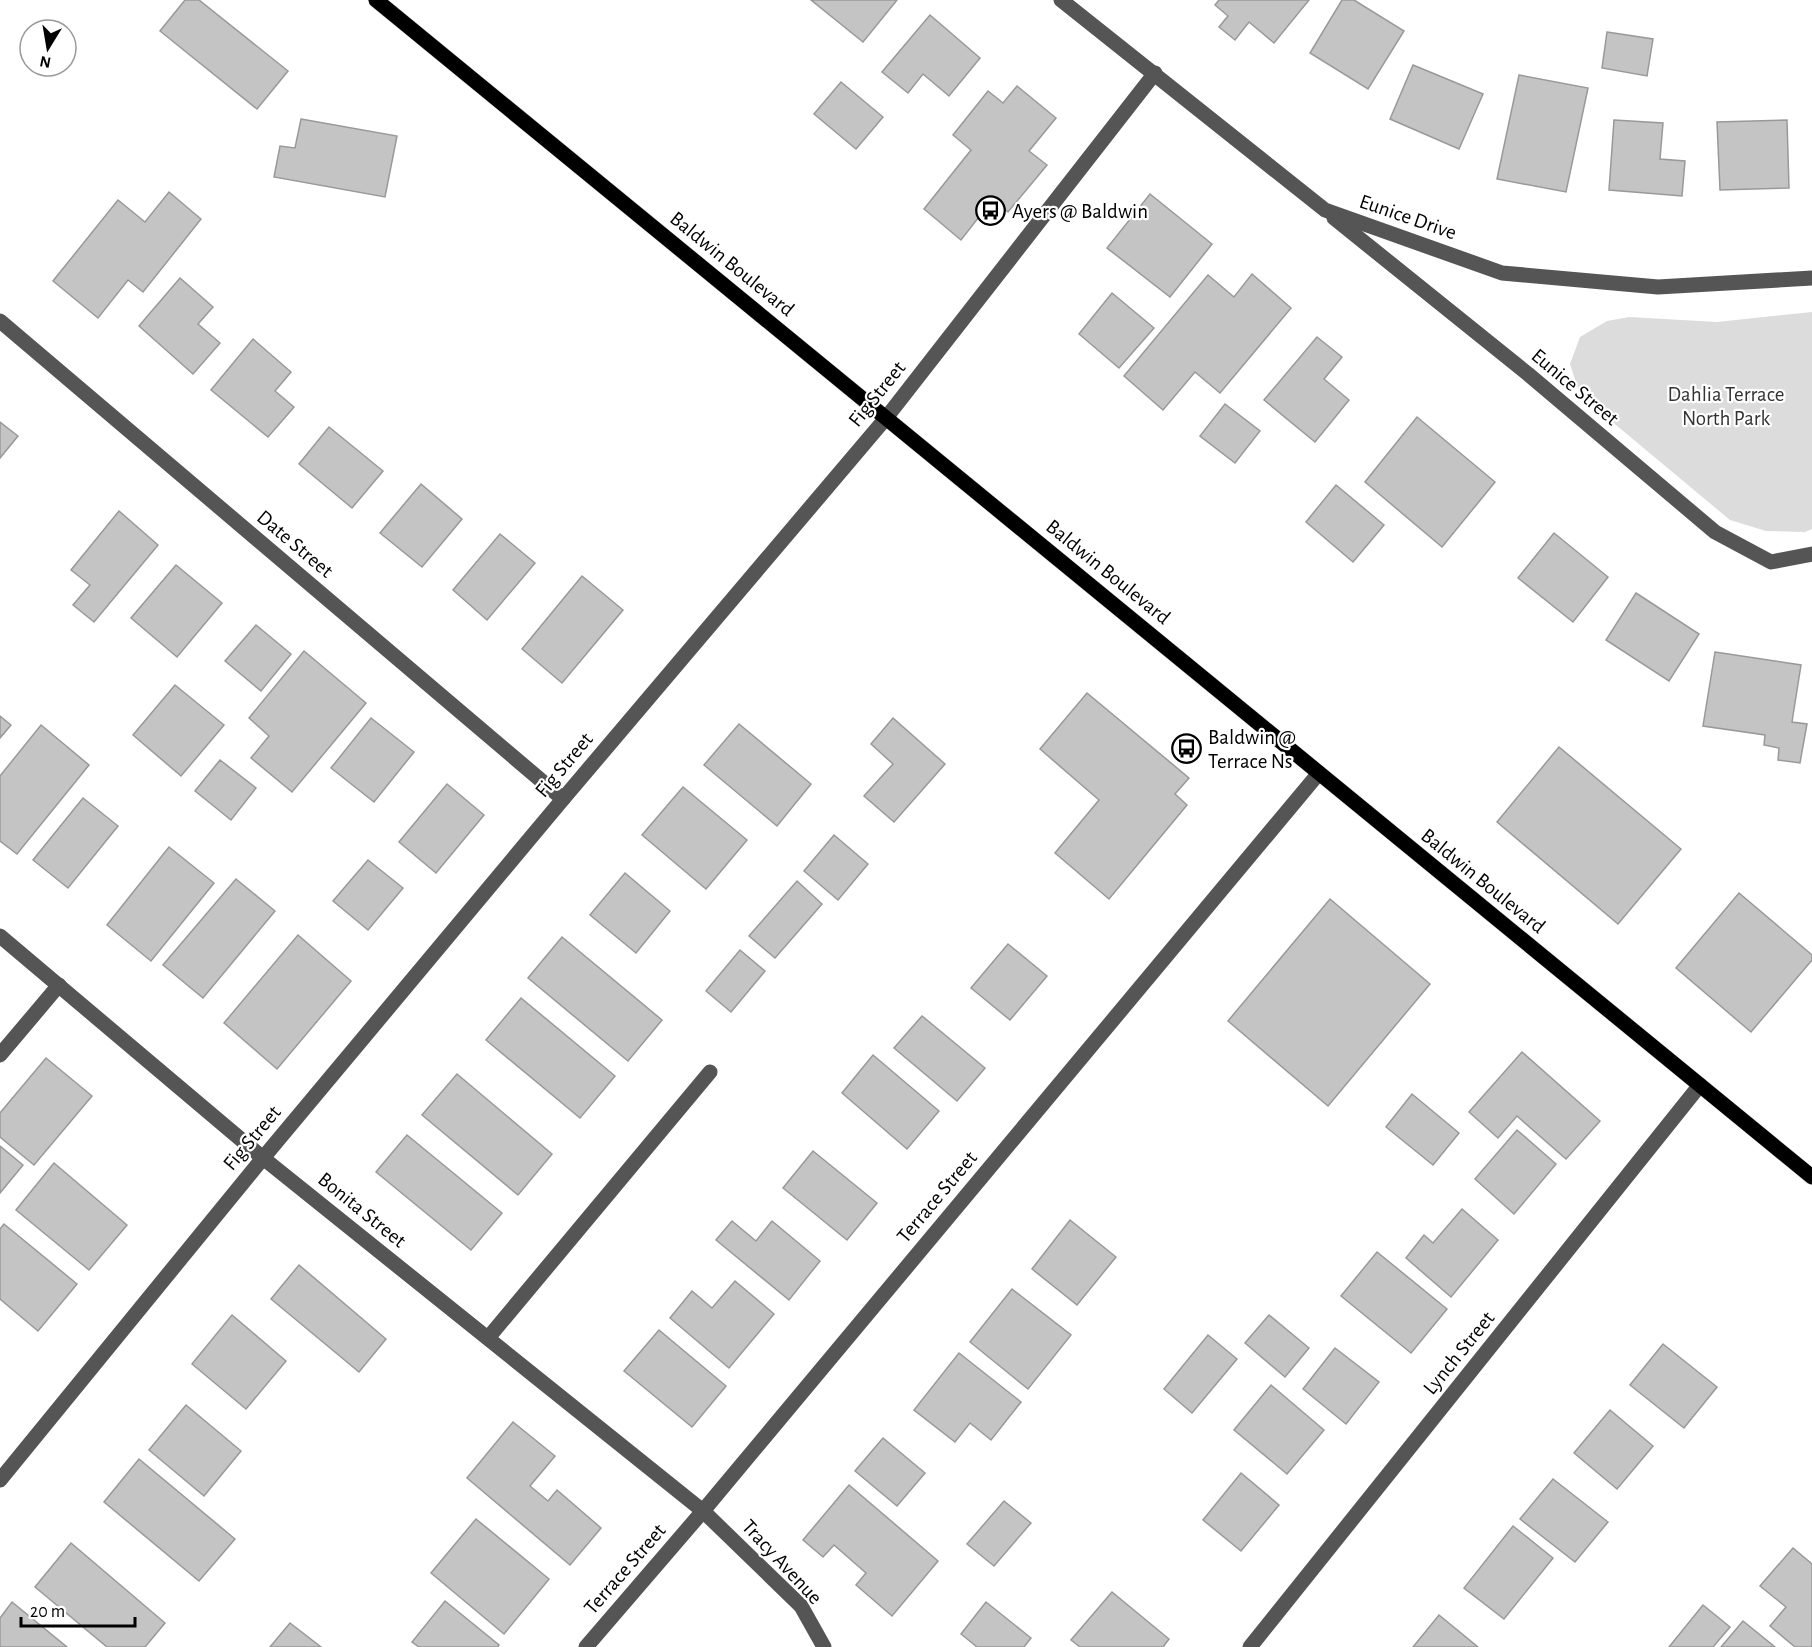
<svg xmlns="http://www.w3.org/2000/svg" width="1812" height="1647" viewBox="0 0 1812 1647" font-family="'Alegreya Sans',sans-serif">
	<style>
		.green { fill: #dcdcdc }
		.building { fill: #c4c4c4; stroke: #999; stroke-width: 1.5 }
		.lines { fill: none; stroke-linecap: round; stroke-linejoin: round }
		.major-casing { stroke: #dbdbdb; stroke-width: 16 }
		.minor { stroke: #555; stroke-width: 15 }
		.major { stroke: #000; stroke-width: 15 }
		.labels { text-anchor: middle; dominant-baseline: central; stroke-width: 4.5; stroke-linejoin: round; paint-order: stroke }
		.poi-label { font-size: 21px; fill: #000; stroke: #fff; text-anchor: start }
		.street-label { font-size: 21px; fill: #000; stroke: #fff }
		.park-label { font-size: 21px; fill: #333; stroke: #fff }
	</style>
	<rect width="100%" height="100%" fill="#fff"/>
	<!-- green -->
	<polygon class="green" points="1812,312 1812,529 1805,532 1766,531 1730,520 1580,395 1570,364 1580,337 1607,321 1629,317 1717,322"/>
	<!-- building -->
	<g class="building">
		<polygon points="185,0 199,0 288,71 257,109 160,31"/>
		<polygon points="811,0 897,0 863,42"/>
		<polygon points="1219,0 1309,0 1274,43 1249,22 1235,40 1219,27 1228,16 1215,5"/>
		<polygon points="1342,0 1354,0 1404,31 1368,89 1310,53"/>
		<polygon points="930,15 980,58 949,96 923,74 908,93 882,72"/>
		<polygon points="1607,32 1653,39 1647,76 1602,68"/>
		<polygon points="1413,65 1483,94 1459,149 1390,119"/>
		<polygon points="1519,75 1588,88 1566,192 1497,179"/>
		<polygon points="841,82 883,117 856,149 814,114"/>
		<polygon points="1017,86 1056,118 1029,151 1047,165 1008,212 993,199 961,240 924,209 971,150 953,135 988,91 1003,103"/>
		<polygon points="301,119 397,136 385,197 274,177 280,146 295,148"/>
		<polygon points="1614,120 1663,123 1660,159 1685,161 1682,196 1609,190"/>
		<polygon points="1787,120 1789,188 1720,190 1717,122"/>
		<polygon points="169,192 201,219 143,292 128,280 98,318 53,281 118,200 145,222"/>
		<polygon points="1150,194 1212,244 1170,297 1107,248"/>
		<polygon points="1252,274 1291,308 1220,393 1195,372 1163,410 1124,376 1208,275 1234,297"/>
		<polygon points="180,278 213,307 198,324 220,343 193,374 139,326"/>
		<polygon points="1112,293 1154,328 1119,368 1079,334"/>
		<polygon points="1317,337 1342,357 1324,379 1349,400 1315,442 1264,400"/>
		<polygon points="253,339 291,372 275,391 294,407 268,437 211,390"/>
		<polygon points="1225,404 1260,431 1235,463 1200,436"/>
		<polygon points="1417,417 1495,482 1442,547 1365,482"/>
		<polygon points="0,422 18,436 0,458"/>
		<polygon points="329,427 383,471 352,508 299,464"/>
		<polygon points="421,484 462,519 422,567 380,533"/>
		<polygon points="1336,485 1384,525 1353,562 1306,522"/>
		<polygon points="119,511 158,545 94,622 73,605 90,585 71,570"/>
		<polygon points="1554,533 1608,577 1573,622 1518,578"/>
		<polygon points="500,534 535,563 487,620 453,590"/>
		<polygon points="176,565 222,603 177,657 131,618"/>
		<polygon points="582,576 623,610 562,683 522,649"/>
		<polygon points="1636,593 1699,634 1669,681 1606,640"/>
		<polygon points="256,625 291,654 261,691 225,661"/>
		<polygon points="304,651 366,703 292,792 251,758 269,736 249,718"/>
		<polygon points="1715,652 1801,665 1792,722 1807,724 1800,763 1778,760 1779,748 1764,745 1765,735 1703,726"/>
		<polygon points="175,685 224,725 181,776 133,735"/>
		<polygon points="1087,693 1189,778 1175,794 1187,805 1109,899 1055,853 1099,800 1040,749"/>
		<polygon points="0,716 11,725 0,738"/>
		<polygon points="371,718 414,752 374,802 331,768"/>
		<polygon points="893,718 945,764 894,822 864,796 893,764 871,744"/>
		<polygon points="739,724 811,784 777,826 704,765"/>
		<polygon points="41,725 89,765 17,854 0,841 0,776"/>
		<polygon points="1559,747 1681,849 1618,924 1497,822"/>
		<polygon points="220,760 256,788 231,820 195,791"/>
		<polygon points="447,784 484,815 436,873 399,842"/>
		<polygon points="683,787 747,840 706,889 642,835"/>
		<polygon points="83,798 118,826 68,888 33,860"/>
		<polygon points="834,835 868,864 838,900 804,871"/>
		<polygon points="169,847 214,883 151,961 107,925"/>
		<polygon points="368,860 403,888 368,930 333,901"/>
		<polygon points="625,873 670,911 636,953 590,915"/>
		<polygon points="236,879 275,911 203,998 163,965"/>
		<polygon points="797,881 822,904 775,958 749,936"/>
		<polygon points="1739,893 1812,955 1812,960 1751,1032 1676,968"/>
		<polygon points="1330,899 1430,984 1328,1106 1228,1021"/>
		<polygon points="298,935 351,981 277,1069 224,1023"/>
		<polygon points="562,937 662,1020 628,1061 528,978"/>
		<polygon points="1008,944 1047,976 1010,1020 971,988"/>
		<polygon points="740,950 765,971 731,1012 706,991"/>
		<polygon points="521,998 615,1076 580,1118 486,1040"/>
		<polygon points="922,1016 985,1068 957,1101 894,1048"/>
		<polygon points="1522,1052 1600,1121 1566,1159 1517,1116 1498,1138 1469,1112"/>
		<polygon points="873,1055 939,1111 907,1149 842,1093"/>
		<polygon points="46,1058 92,1096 34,1165 0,1137 0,1113"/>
		<polygon points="457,1074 552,1154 518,1195 422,1115"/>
		<polygon points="1412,1094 1459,1133 1433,1165 1386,1127"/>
		<polygon points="1517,1130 1556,1164 1514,1214 1475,1179"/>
		<polygon points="407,1135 502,1213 471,1250 376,1172"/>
		<polygon points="0,1146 23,1165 0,1193"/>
		<polygon points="813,1151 877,1203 847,1240 783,1188"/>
		<polygon points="54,1163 127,1225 89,1270 16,1210"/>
		<polygon points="1462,1209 1498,1240 1451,1297 1406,1258 1424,1235 1433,1243"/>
		<polygon points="1070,1220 1116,1257 1077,1305 1032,1269"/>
		<polygon points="732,1221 756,1241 772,1221 820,1261 789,1300 716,1240"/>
		<polygon points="4,1224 77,1284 38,1331 0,1299 0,1229"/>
		<polygon points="1377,1252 1447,1309 1411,1353 1341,1296"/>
		<polygon points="299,1265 386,1339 359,1372 271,1299"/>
		<polygon points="735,1281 774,1314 729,1368 670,1318 692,1291 712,1308"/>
		<polygon points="1012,1289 1071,1335 1028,1389 970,1342"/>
		<polygon points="232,1315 286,1361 246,1409 192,1364"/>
		<polygon points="1269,1315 1309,1348 1285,1377 1245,1343"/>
		<polygon points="659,1330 726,1386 692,1427 624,1371"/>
		<polygon points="1208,1335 1237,1359 1192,1413 1164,1389"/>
		<polygon points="1663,1344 1717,1387 1684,1428 1630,1385"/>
		<polygon points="1335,1348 1379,1382 1346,1424 1303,1389"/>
		<polygon points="959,1353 1021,1402 991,1440 970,1423 955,1442 914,1410"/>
		<polygon points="1271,1385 1324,1430 1287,1474 1234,1430"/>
		<polygon points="186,1405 241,1451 204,1496 149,1450"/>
		<polygon points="1610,1410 1653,1446 1617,1489 1574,1453"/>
		<polygon points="513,1422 555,1456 530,1486 548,1501 557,1490 601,1528 570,1565 467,1478"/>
		<polygon points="883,1438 925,1473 897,1506 855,1471"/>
		<polygon points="139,1459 235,1539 199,1581 104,1502"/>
		<polygon points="1241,1473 1279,1505 1241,1551 1203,1520"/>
		<polygon points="1553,1479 1608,1522 1575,1562 1520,1519"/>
		<polygon points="849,1485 938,1561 892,1616 856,1585 866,1573 834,1545 823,1557 803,1540"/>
		<polygon points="1004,1501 1031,1523 994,1566 967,1544"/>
		<polygon points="476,1519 549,1579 504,1634 431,1573"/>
		<polygon points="1513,1526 1553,1558 1504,1619 1464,1588"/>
		<polygon points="71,1543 165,1623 145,1647 107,1647 35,1587"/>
		<polygon points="1793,1548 1812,1564 1812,1647 1795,1647 1770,1626 1786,1607 1760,1586"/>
		<polygon points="1112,1592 1169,1639 1163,1647 1080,1647 1071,1640"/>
		<polygon points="445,1601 499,1645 498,1647 419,1647 412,1642"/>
		<polygon points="12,1602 67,1647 0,1647 0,1618"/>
		<polygon points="986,1602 1031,1638 1024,1647 977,1647 961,1634"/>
		<polygon points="1703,1605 1730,1627 1713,1647 1669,1647"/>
		<polygon points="1439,1615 1478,1647 1413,1647"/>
		<polygon points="1743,1621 1775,1647 1721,1647"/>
		<polygon points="290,1623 321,1647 270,1647"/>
	</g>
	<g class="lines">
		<defs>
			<polyline id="major" points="376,0 1812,1177"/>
		</defs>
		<!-- major casing -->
		<use href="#major" class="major-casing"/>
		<!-- minor -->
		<g class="minor">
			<polyline points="1061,0 1325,210 1502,273 1658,287 1812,278"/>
			<polyline points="1334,218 1528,374 1715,532 1771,562 1812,554"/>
			<polyline points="0,321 563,799"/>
			<polyline points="0,936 263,1158 703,1511 801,1606 824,1647"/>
			<polyline points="0,1055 59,985"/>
			<polyline points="488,1338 710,1072"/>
			<polyline points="0,1480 263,1158 563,799 886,418 1155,73"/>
			<polyline points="586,1647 703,1511 1319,773"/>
			<polyline points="1250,1647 1700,1085"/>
		</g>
		<!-- major -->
		<use href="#major" class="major"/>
	</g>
	<!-- icons -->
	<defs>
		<symbol id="bus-ring" viewBox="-11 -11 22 22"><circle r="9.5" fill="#fff" stroke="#000" stroke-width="1.5"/><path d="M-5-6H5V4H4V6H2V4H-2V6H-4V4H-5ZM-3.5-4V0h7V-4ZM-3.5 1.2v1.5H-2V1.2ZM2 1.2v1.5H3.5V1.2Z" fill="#000"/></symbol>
	</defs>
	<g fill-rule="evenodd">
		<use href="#bus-ring" x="974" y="194" width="33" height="33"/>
		<use href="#bus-ring" x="1170" y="732" width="33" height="33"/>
	</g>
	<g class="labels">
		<!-- poi labels -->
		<g class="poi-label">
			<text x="1012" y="211">Ayers @ Baldwin</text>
			<text x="1208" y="737">Baldwin @<tspan x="1208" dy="24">Terrace Ns</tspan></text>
		</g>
		<!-- street labels -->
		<g class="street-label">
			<text transform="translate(1408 217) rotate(19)">Eunice Drive</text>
			<text transform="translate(732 264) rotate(39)">Baldwin Boulevard</text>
			<text transform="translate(1575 387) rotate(40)">Eunice Street</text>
			<text transform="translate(877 394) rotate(-51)">Fig Street</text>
			<text transform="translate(295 544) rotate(40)">Date Street</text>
			<text transform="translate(1108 572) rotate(39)">Baldwin Boulevard</text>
			<text transform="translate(564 765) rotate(-50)">Fig Street</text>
			<text transform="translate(1483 881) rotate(39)">Baldwin Boulevard</text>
			<text transform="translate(252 1138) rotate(-50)">Fig Street</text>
			<text transform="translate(937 1197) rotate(-50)">Terrace Street</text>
			<text transform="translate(362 1210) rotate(39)">Bonita Street</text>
			<text transform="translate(1459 1353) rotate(-51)">Lynch Street</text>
			<text transform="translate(782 1562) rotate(47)">Tracy Avenue</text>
			<text transform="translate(625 1569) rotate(-49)">Terrace Street</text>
		</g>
		<!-- park labels -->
		<g class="park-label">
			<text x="1726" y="394">Dahlia Terrace<tspan x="1726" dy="24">North Park</tspan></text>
		</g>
	</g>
	<!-- north arrow -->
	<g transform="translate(48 48) rotate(191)"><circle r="28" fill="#ffffff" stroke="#999999" stroke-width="1.5"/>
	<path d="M0-4.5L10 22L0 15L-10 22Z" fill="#000000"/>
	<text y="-9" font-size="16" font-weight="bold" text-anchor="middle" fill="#000000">N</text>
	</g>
	<!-- scale -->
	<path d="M21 1617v9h114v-9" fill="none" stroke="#000000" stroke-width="3"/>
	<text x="30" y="1617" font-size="18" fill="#000000" stroke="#ffffff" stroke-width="4.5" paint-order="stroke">20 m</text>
</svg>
